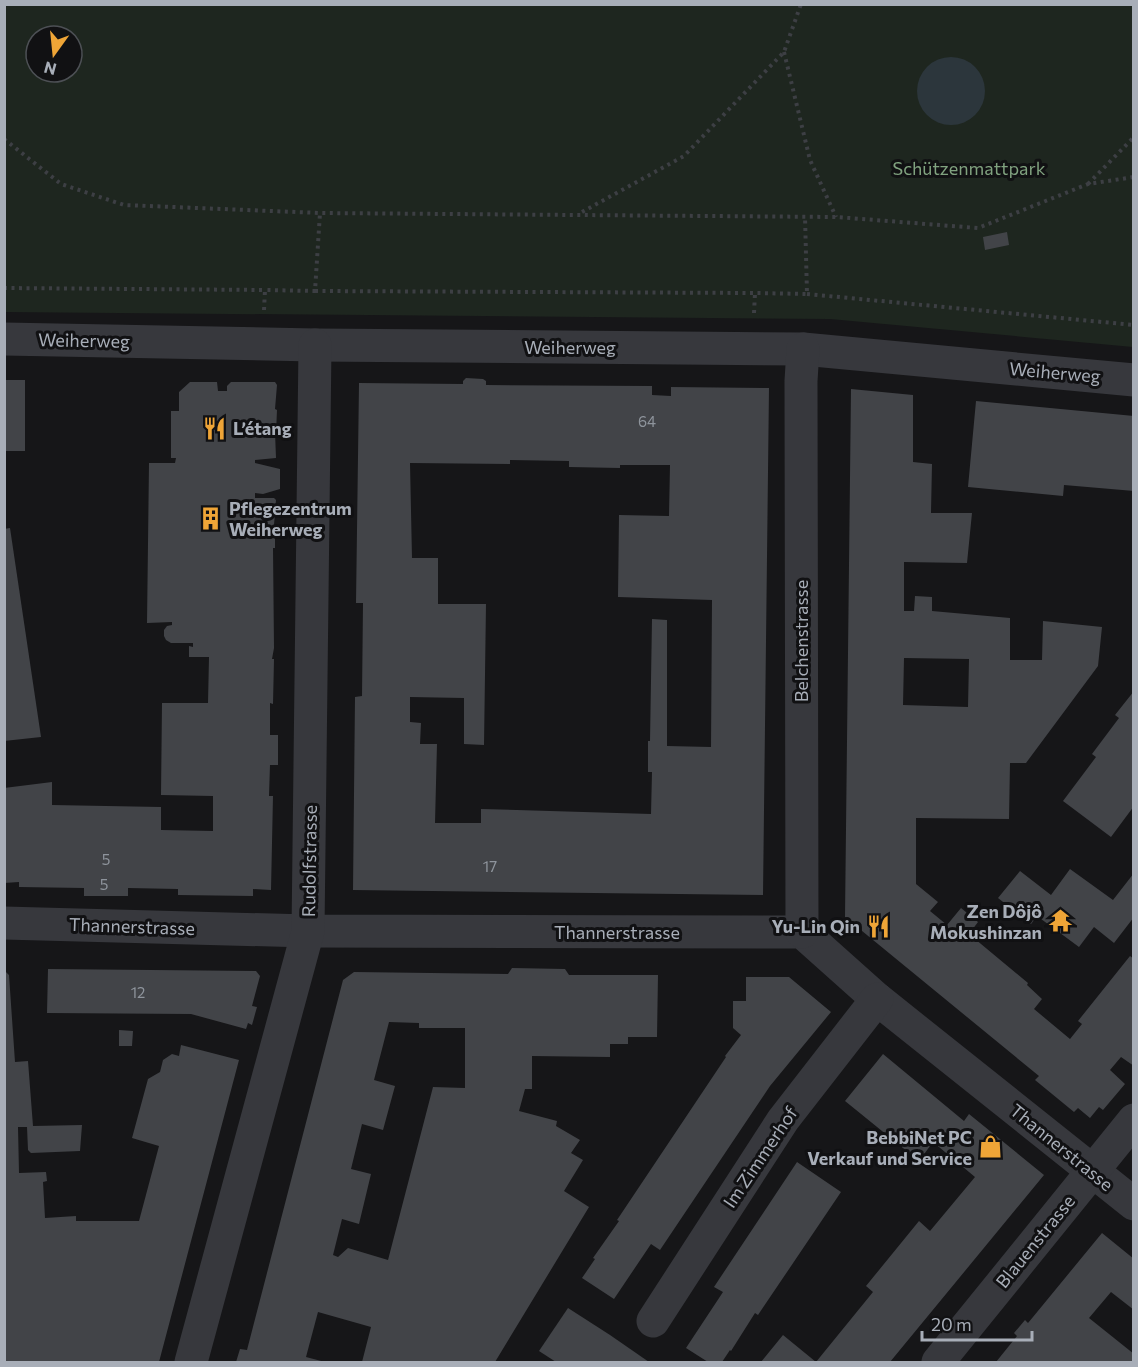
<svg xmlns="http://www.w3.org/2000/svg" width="1138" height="1367" viewBox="0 0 1138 1367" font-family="Commissioner,sans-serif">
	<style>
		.green { fill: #1e261f; fill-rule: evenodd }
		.water { fill: #2c363c }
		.building { fill: #424448; fill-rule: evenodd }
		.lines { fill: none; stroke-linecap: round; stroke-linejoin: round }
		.path { stroke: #3d3f44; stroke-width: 4; stroke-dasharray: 3 4.5; stroke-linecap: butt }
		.minor { stroke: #37383d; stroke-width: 33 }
		.labels { text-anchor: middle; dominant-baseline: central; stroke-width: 6; stroke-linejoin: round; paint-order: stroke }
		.number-label { font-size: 15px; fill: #8e949c }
		.park-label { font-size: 18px; fill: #80a27f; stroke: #111113 }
		.street-label { font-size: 18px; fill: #a8aeb8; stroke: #111113 }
		.poi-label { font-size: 18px; font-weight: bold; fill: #a8aeb8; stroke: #111113; text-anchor: end }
	</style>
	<rect width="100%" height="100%" fill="#161618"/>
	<!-- green -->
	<path class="green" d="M5 5H1133V347L830 319 5 312ZM36 36H72V72H36Z"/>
	<!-- water -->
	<circle class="water" cx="951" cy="91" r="34"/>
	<!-- building -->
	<g class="building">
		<polygon points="1007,232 1009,245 985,250 983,237"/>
		<path d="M466 378 483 379 486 381V385L652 386V395L671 396V387L769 388 763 895 353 890 355 697 362 696 363 603H356L359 383 463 384V381ZM510 460 569 461V467L620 468V465H670L669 516 619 515 618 597 712 600 711 747 667 746V620L652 619 650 741H648V772H652L651 814 481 809V823H435L437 744H420L421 723 410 722V697L464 698V744L484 745 486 604H438V558H412L410 463 510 464Z"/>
		<rect x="4" y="380" width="21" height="71"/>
		<polygon points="190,382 217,382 218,391 227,391 227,386 231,382 275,382 277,385 275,409 277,410 276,433 275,432 276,458 255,460 255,463 280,469 280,489 263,494 255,493 255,498 274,498 276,500 274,525 275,525 275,548 273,548 274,648 272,659 274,659 273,704 270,703 270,735 278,735 278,765 270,765 269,796 273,796 271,890 253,889 253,896 178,895 178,889 128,888 128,896 84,896 84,888 19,887 19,882 4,883 4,788 52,782 52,805 161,807 161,830 213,831 213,796 161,795 162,703 208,703 209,657 189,657 189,646 193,647 193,643 171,643 166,640 164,636 164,630 167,626 172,625 172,622 147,623 149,463 175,463 176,458 171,458 171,411 179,411 179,392"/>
		<path d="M851 389 913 395V462L932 464 931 513H972L967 563 904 562V611H914L915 596 932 597V611L1010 618V660H1042L1043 621 1102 627 1098 666 1026 763H1010L1009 819 916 818V884L938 902 930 911 947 925 961 908 978 922 969 934 1028 983 1027 985 1042 999 1034 1009 1070 1039 1082 1024 1078 1021 1130 956 1134 959V1066L1121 1057 1110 1070 1125 1084 1103 1110 1099 1107 1090 1118 1078 1108 1074 1112 1035 1080 1039 1076 845 917ZM904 658 969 659 968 707 903 705Z"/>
		<polygon points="976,401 1134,416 1134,491 1064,485 1063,496 968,487"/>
		<polygon points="10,528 41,737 4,741 4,529"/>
		<polygon points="1134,691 1134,806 1111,837 1063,801 1096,757 1092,754 1119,718 1115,715"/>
		<polygon points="1070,869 1113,900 1134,873 1134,917 1114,943 1094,927 1079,947 1037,916 1031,924 998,898 1020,871 1051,895"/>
		<path d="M512 968 565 969 569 975H658L657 1037H628V1044H610V1057L532 1056V1089H525L519 1111 557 1121 556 1126 580 1140 571 1153 583 1160 564 1191 589 1207 495 1362H362L371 1327 318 1312 306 1357 325 1362H236L240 1349 247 1350 343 980 354 972 508 974ZM389 1022 419 1023V1028H465V1088L433 1087 388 1260 348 1248 338 1257 333 1255 342 1219 359 1224 371 1174 351 1169 362 1124 383 1130 395 1086 374 1080Z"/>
		<polygon points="48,969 256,971 260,976 252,1006 257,1007 252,1025 248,1023 246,1029 191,1014 47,1013"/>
		<polygon points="4,970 9,975 15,1062 28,1061 33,1126 82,1125 80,1151 31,1153 28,1150 27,1127 18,1127 19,1173 46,1172 47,1181 43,1182 45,1218 76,1216 76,1221 139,1221 159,1146 132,1138 148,1079 160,1072 163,1060 172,1054 179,1056 181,1045 239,1060 159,1362 4,1362"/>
		<polygon points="746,977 789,977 831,1012 770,1086 660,1250 651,1244 614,1299 582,1278 595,1259 593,1258 619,1221 617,1220 726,1057 725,1056 741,1035 733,1028 733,1001 746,1001"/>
		<polygon points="119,1030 133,1031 132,1046 119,1046"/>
		<polygon points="883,1054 964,1121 969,1114 1044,1175 890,1362 761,1362 783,1335 816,1362 873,1292 866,1286 919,1221 930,1231 975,1177 933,1142 919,1161 845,1101"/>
		<polygon points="797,1162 841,1192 758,1315 755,1313 731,1351 730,1350 722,1362 708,1362 686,1348 723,1292 714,1287"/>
		<polygon points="1102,1233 1134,1259 1134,1310 1111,1292 1089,1318 1134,1354 1134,1362 996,1362 1017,1336 1014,1333 1025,1320 1028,1323 1033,1317"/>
		<polygon points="568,1308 610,1335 649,1362 556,1362 539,1351"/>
	</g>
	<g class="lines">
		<!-- path -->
		<g class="path">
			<polyline points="784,52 810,160 836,217"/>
			<polyline points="4,139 61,184 124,205 320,213 836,217 978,228 1088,184 1134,177"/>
			<polyline points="1088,184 1134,137"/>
			<polyline points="582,212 684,156 784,52 801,4"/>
			<polyline points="4,288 265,290"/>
			<polyline points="315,291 755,293"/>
			<polyline points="807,294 1134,325"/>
			<polyline points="264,310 265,290 315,291 320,213"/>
			<polyline points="754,313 755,293 807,294 805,216"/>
		</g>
		<!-- minor -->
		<g class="minor">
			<polyline points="4,339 315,345 803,349 1134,380"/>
			<polyline points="4,923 308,931 802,932 877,999 1134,1204"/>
			<polyline points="802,932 801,381 803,349"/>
			<polyline points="653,1321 783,1120 877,999"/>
			<polyline points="191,1362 308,931 315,345"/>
			<polyline points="938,1362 1134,1120"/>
		</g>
	</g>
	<!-- icons -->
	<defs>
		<symbol id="restaurant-bare" viewBox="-9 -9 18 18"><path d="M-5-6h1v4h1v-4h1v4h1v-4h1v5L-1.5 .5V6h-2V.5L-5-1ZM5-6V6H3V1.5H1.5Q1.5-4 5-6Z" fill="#efa537" stroke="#111113" stroke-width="2.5" paint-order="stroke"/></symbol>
		<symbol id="building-bare" viewBox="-9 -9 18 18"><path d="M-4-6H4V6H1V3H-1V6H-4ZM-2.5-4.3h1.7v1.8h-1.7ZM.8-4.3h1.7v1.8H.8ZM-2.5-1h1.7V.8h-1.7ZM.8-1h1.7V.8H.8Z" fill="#efa537" stroke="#111113" stroke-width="2.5" paint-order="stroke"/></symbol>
		<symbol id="temple-bare" viewBox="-9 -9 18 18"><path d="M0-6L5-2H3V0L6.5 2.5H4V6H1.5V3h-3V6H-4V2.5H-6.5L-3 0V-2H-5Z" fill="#efa537" stroke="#111113" stroke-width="2.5" paint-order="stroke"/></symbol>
		<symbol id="shop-bare" viewBox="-9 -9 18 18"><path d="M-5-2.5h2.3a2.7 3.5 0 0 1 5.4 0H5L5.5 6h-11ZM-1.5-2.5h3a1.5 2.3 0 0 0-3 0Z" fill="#efa537" stroke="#111113" stroke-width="2.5" paint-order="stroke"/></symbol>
	</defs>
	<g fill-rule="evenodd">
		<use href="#restaurant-bare" x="198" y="412" width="33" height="33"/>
		<use href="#building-bare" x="194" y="502" width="33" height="33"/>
		<use href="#temple-bare" x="1044" y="904" width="33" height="33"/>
		<use href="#restaurant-bare" x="862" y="910" width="33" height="33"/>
		<use href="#shop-bare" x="974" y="1130" width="33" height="33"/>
	</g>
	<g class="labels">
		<!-- number labels -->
		<g class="number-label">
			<text x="647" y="421">64</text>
			<text x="106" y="859">5</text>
			<text x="490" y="866">17</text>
			<text x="104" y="884">5</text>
			<text x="138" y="992">12</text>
		</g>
		<!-- park labels -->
		<g class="park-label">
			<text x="969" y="168">Schützenmattpark</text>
		</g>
		<!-- street labels -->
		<g class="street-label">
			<text transform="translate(84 340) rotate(1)">Weiherweg</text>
			<text x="570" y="347">Weiherweg</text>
			<text transform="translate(1055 372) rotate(5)">Weiherweg</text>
			<text transform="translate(801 641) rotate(-90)">Belchenstrasse</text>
			<text transform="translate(309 861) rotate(-89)">Rudolfstrasse</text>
			<text transform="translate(132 926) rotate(2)">Thannerstrasse</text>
			<text x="617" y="932">Thannerstrasse</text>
			<text transform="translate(1062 1147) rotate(39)">Thannerstrasse</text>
			<text transform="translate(760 1157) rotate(-56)">Im Zimmerhof</text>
			<text transform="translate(1035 1241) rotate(-51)">Blauenstrasse</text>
		</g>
		<!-- poi labels -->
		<g class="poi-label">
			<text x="233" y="428" text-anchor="start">L’étang</text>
			<text x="229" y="508" text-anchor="start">Pflegezentrum<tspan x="229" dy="21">Weiherweg</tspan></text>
			<text x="1042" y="911">Zen Dôjô<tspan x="1042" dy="21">Mokushinzan</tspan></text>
			<text x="860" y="926">Yu-Lin Qin</text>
			<text x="972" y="1137">BebbiNet PC<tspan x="972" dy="21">Verkauf und Service</tspan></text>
		</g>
	</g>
	<!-- border -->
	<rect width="1138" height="1367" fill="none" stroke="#a8aeb8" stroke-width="12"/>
	<!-- north arrow -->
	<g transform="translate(54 54) rotate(195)"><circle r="28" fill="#111113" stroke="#4d5055" stroke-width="1.5"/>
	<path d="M0-4.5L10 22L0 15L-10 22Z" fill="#efa537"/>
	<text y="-9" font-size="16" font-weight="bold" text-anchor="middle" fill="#a8aeb8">N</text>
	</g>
	<!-- scale -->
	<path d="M922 1331v9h110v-9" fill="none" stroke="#a8aeb8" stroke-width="3"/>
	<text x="931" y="1331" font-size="18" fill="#a8aeb8" stroke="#111113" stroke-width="4.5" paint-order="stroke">20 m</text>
</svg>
